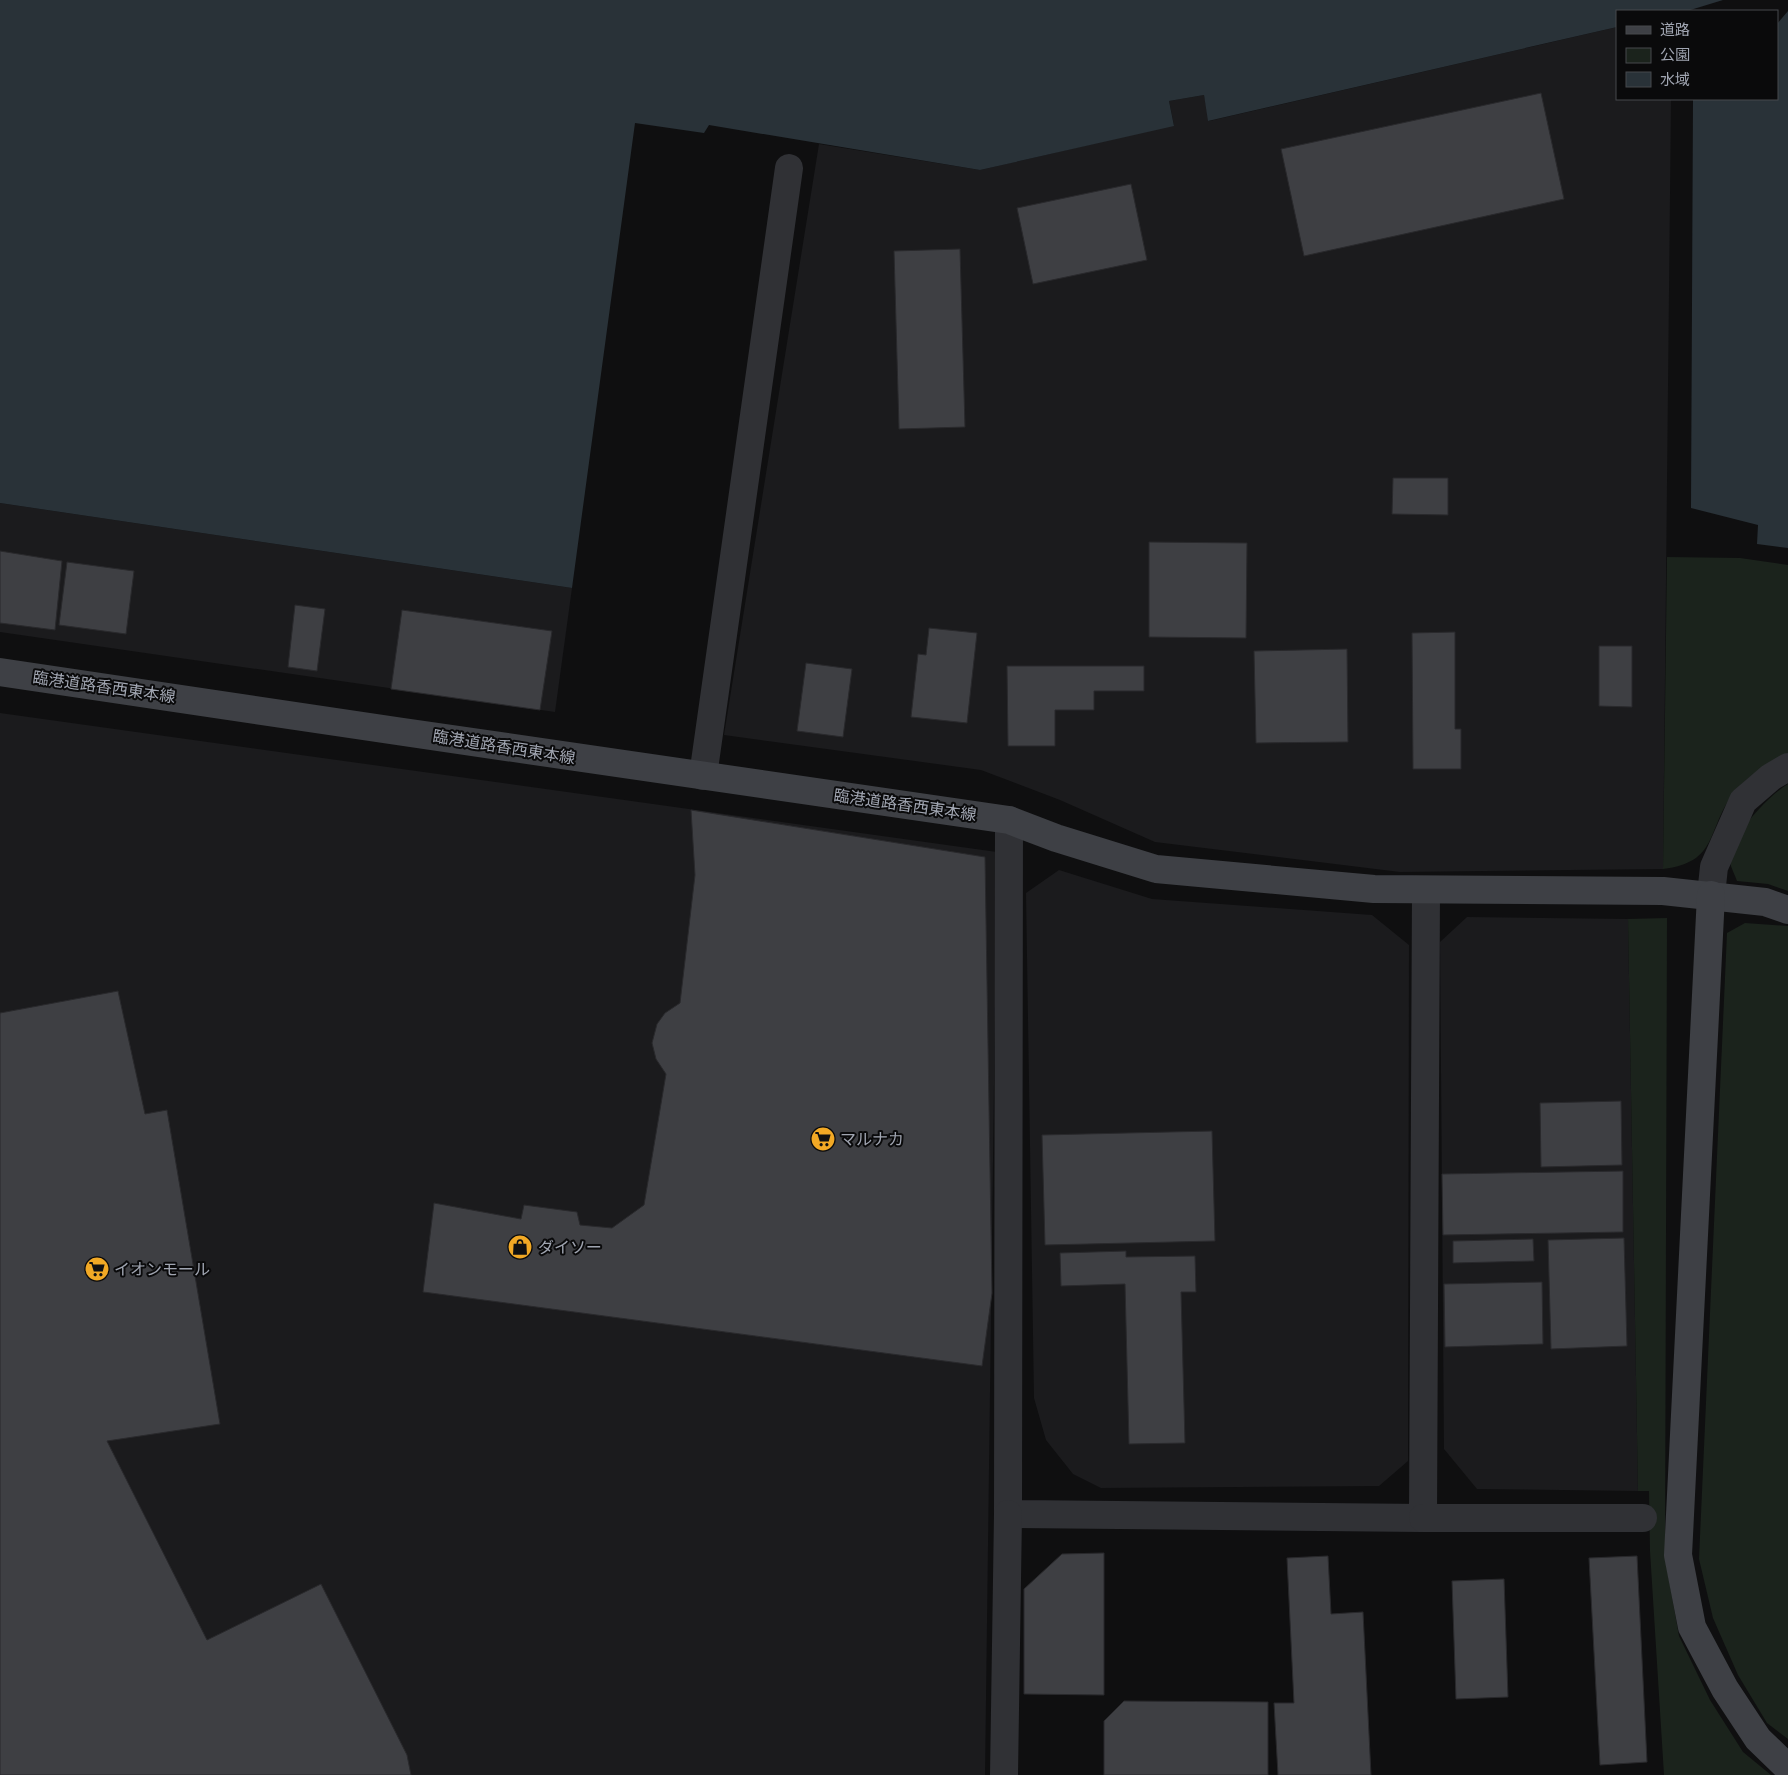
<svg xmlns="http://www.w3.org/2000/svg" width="1788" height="1775" viewBox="0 0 1788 1775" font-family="'Fira Sans','Noto Sans JP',sans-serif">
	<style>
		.built { fill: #1b1b1d }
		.green { fill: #1b231c }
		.water { fill: #293238 }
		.building { fill: #3e3f43; stroke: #29292c }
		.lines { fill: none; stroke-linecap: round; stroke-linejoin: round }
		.street { stroke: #303135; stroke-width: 28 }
		.secondary { stroke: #3e4045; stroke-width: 28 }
		.labels { text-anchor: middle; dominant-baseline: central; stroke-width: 4; stroke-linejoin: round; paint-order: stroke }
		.street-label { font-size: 16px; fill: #a0a5b1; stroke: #0a0a0b }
		.poi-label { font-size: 16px; fill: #a0a5b1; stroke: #0a0a0b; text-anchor: start }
	</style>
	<rect width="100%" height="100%" fill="#0f0f10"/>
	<!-- built -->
	<g class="built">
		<polygon points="1617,27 1617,99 1671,99 1663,869 1400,872 1155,842 1060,800 981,770 724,735 819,144 980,170 1174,125 1169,101 1204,95 1209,121"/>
		<polygon points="0,503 572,588 555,712 0,632"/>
		<polygon points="0,713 997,852 985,1775 0,1775"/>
		<polygon points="1059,870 1152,899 1372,915 1409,945 1408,1461 1379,1486 1101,1488 1073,1474 1046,1440 1034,1398 1026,893"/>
		<polygon points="1467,917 1628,919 1638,1491 1477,1489 1444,1449 1440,942"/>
	</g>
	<!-- green -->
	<g class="green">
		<path d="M1667 557 1740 558 1788 565V753C1770 763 1746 776 1733 794 1706 830 1719 862 1663 869Z"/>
		<path d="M1788 784V891L1768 884 1737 881C1735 875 1731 868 1730 862 1728 838 1769 795 1788 784Z"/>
		<polygon points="1667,918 1665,1558 1679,1636 1710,1700 1743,1752 1771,1775 1664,1775 1650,1551 1649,1491 1638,1491 1628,919"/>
		<polygon points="1745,923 1788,926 1788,1739 1767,1723 1738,1675 1713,1618 1699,1559 1727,933"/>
	</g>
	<!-- water -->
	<g class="water">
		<polygon points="0,0 1723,0 1687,11 1617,11 1617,27 1208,121 1204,95 1169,101 1174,126 980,170 709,125 704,133 635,123 572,588 0,503"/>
		<polygon points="1788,11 1788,548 1757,544 1758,525 1691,508 1693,99 1777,99 1777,24"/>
	</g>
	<!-- building -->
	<g class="building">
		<polygon points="1541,93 1564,199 1304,256 1281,149"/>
		<polygon points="1131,184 1147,260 1033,284 1017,208"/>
		<polygon points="960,249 965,427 899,429 894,251"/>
		<polygon points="1393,478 1448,478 1448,515 1392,514"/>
		<polygon points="1149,542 1247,543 1246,638 1149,637"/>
		<polygon points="0,551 62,561 55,630 0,623"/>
		<polygon points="67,562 134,571 126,634 59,625"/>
		<polygon points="295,605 325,609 317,671 288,667"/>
		<polygon points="402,610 552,631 540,710 391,689"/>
		<polygon points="929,628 977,633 967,723 911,717 918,654 926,655"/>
		<polygon points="1455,632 1455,729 1461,729 1461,769 1413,769 1412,633"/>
		<polygon points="1599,646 1632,646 1632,707 1599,706"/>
		<polygon points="1347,649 1348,742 1256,743 1254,651"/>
		<polygon points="806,663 852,669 843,737 797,731"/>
		<polygon points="1007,666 1144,666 1144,691 1094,691 1094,710 1055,710 1055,746 1008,746"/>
		<polygon points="691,810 985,857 992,1293 982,1366 423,1292 434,1203 521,1219 524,1205 577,1212 580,1225 612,1228 644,1205 666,1074 656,1059 652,1043 657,1024 665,1013 680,1003 695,875"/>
		<polygon points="118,991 145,1114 167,1110 220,1424 107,1441 207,1640 321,1584 407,1755 411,1775 0,1775 0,1013"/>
		<polygon points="1621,1101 1622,1165 1541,1167 1540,1103"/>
		<polygon points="1212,1131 1215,1241 1045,1245 1042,1135"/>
		<polygon points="1623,1171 1623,1232 1443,1235 1442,1174"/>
		<polygon points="1624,1238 1627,1346 1551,1349 1548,1240"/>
		<polygon points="1533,1239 1534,1261 1453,1263 1453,1241"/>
		<polygon points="1126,1251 1126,1257 1195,1256 1196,1292 1181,1292 1185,1443 1129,1444 1125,1284 1061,1286 1060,1253"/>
		<polygon points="1542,1282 1543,1344 1445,1347 1444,1284"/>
		<polygon points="1104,1553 1104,1695 1024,1694 1024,1589 1062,1554"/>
		<polygon points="1328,1556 1331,1614 1363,1612 1371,1775 1278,1775 1274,1703 1294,1703 1287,1558"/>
		<polygon points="1637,1556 1647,1762 1600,1765 1589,1558"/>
		<polygon points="1504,1579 1508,1697 1456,1699 1452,1581"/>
		<polygon points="1124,1701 1268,1702 1268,1775 1104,1775 1104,1721"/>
	</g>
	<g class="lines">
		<!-- street -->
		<g class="street">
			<polyline points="703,776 789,168"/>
			<polyline points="1009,820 1008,1514 1423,1518 1426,890"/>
			<polyline points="1711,895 1714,867 1743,801 1771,777 1788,767"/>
			<polyline points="1423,1518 1643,1518"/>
			<polyline points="1004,1775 1008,1514"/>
		</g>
		<!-- secondary -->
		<g class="secondary">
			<path d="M0 672C336 723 673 771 1009 820L1056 838 1156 869 1374 889 1663 891 1765 902 1788 910"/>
			<polyline points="1711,895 1678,1555 1692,1627 1725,1689 1758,1739 1788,1768"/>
		</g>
	</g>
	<!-- icons -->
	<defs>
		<symbol id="supermarket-disc" viewBox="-11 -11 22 22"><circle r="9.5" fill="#f2a925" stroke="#0a0a0b"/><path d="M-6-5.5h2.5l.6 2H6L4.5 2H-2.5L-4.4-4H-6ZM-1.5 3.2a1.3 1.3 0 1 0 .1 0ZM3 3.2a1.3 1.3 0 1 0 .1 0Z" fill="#111"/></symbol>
		<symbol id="shop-disc" viewBox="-11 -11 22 22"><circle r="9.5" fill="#f2a925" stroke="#0a0a0b"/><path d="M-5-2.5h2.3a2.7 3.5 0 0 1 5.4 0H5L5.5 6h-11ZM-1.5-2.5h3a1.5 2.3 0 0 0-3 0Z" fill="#111"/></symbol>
	</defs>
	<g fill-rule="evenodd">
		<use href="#supermarket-disc" x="809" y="1125" width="28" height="28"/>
		<use href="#shop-disc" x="506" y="1233" width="28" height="28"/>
		<use href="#supermarket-disc" x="83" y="1255" width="28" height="28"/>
	</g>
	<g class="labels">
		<!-- street labels -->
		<g class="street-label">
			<text transform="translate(104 687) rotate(8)">臨港道路香西東本線</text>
			<text transform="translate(504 747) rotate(9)">臨港道路香西東本線</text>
			<text transform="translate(905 805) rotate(8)">臨港道路香西東本線</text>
		</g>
		<!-- poi labels -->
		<g class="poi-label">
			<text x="840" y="1139">マルナカ</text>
			<text x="538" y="1247">ダイソー</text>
			<text x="114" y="1269">イオンモール</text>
		</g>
	</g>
	<!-- legend -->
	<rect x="1616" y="10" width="162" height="90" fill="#0a0a0b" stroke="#46484d"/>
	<rect x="1626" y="26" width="25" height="8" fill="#3e4045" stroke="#46484d"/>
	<text x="1660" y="35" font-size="15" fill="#a0a5b1">道路</text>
	<rect x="1626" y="48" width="25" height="15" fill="#1b231c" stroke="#46484d"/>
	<text x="1660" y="60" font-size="15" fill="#a0a5b1">公園</text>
	<rect x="1626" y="72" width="25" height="15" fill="#293238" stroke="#46484d"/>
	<text x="1660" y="85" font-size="15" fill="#a0a5b1">水域</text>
</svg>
